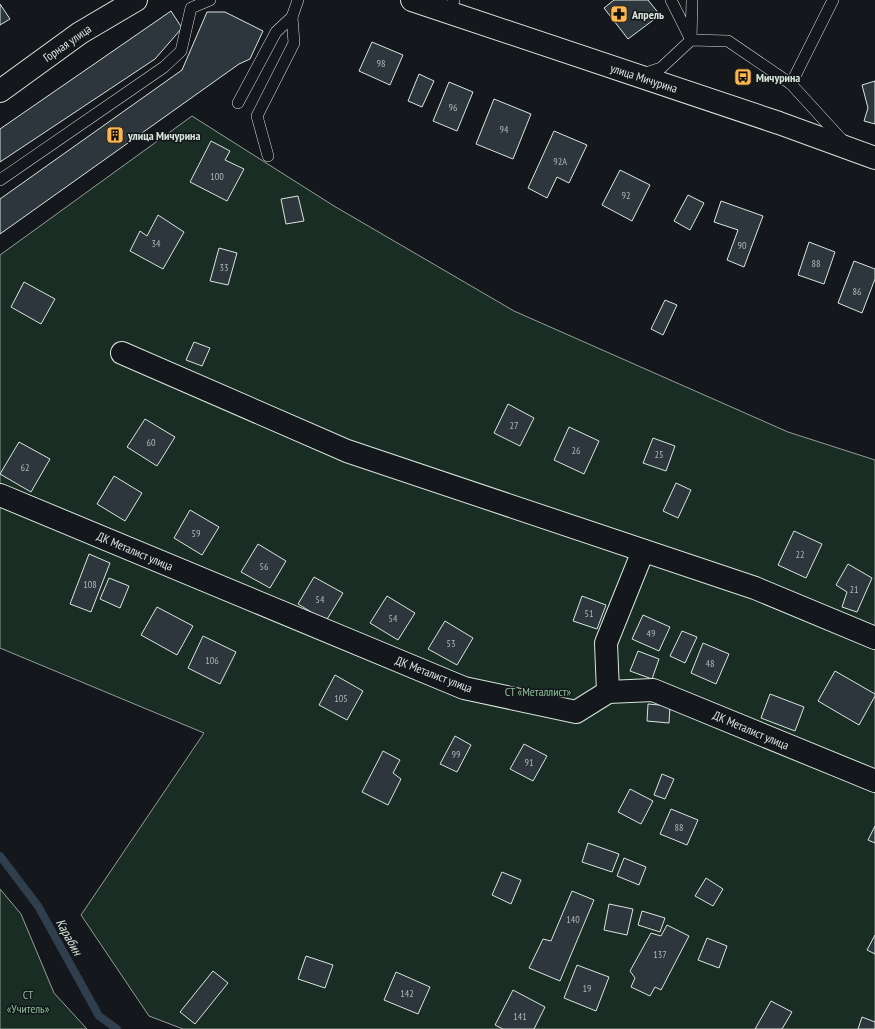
<svg xmlns="http://www.w3.org/2000/svg" width="875" height="1029" viewBox="0 0 875 1029" font-family="'PT Sans Narrow',sans-serif">
	<style>
		.green { fill: #1a2d24; stroke: #939e99 }
		.lines { fill: none; stroke-linecap: round; stroke-linejoin: round }
		.stream { stroke: #2f3f4d; stroke-width: 8 }
		.building { fill: #2c363c; stroke: #d8e6dc }
		.service-casing { stroke: #d8e6dc; stroke-width: 12 }
		.minor-casing { stroke: #d8e6dc; stroke-width: 24 }
		.tertiary-casing { stroke: #d8e6dc; stroke-width: 24 }
		.service { stroke: #14181c; stroke-width: 11 }
		.minor { stroke: #14181c; stroke-width: 22 }
		.tertiary { stroke: #14181c; stroke-width: 22 }
		.labels { text-anchor: middle; dominant-baseline: central; stroke-width: 3; stroke-linejoin: round; paint-order: stroke }
		.number-label { font-size: 10px; fill: #adbab4 }
		.poi-label { font-size: 12px; font-weight: bold; fill: #d8e6dc; stroke: #14181c; text-anchor: start }
		.street-label { font-size: 12px; fill: #d8e6dc; stroke: #14181c }
		.park-label { font-size: 12px; fill: #8ac095; stroke: #14181c }
		.water-label { font-size: 13px; font-style: italic; fill: #d8e6dc; stroke: #14181c }
	</style>
	<rect width="100%" height="100%" fill="#14181c"/>
	<!-- green -->
	<g class="green">
		<polygon points="192,116 334,206 514,311 788,432 875,460 875,1029 183,1029 149,1016 81,915 204,733 0,648 0,255"/>
		<polygon points="0,889 21,914 54,993 87,1029 0,1029"/>
	</g>
	<g class="lines">
		<!-- stream -->
		<polyline class="stream" points="0,856 38,906 99,1016 117,1029"/>
	</g>
	<!-- building -->
	<g class="building">
		<polygon points="614,0 648,0 660,15 628,39 604,8"/>
		<polygon points="0,4 10,19 0,25"/>
		<polygon points="171,11 182,28 155,59 0,162 0,129"/>
		<polygon points="207,12 225,12 263,31 250,59 239,64 0,234 0,199 182,70"/>
		<polygon points="372,42 403,55 390,85 359,71"/>
		<polygon points="419,74 434,81 422,107 408,101"/>
		<polygon points="875,81 875,124 864,121 868,108 862,85"/>
		<polygon points="449,82 473,92 457,131 433,121"/>
		<polygon points="494,99 531,114 513,159 476,144"/>
		<polygon points="554,131 587,145 569,183 557,177 547,198 528,188"/>
		<polygon points="211,141 230,151 225,160 244,169 227,201 190,182"/>
		<polygon points="620,170 650,185 632,221 602,205"/>
		<polygon points="688,195 704,203 690,230 674,221"/>
		<polygon points="298,196 304,221 286,224 281,199"/>
		<polygon points="721,201 763,216 744,267 727,260 738,230 714,222"/>
		<polygon points="158,215 184,232 163,269 130,251 140,231 147,236"/>
		<polygon points="809,242 835,252 824,284 798,275"/>
		<polygon points="219,248 237,253 228,285 210,281"/>
		<polygon points="854,261 875,269 875,279 862,313 838,303"/>
		<polygon points="24,282 55,299 41,324 11,307"/>
		<polygon points="665,300 677,305 663,335 651,329"/>
		<polygon points="194,342 210,348 202,366 186,360"/>
		<polygon points="508,404 534,418 520,446 494,433"/>
		<polygon points="145,419 175,437 157,466 127,447"/>
		<polygon points="569,427 599,441 584,474 554,460"/>
		<polygon points="653,438 675,446 666,471 643,463"/>
		<polygon points="19,442 50,459 31,492 0,474"/>
		<polygon points="114,476 142,493 125,521 97,504"/>
		<polygon points="676,483 691,490 678,518 663,511"/>
		<polygon points="190,510 219,527 202,555 174,538"/>
		<polygon points="794,531 822,544 806,578 778,565"/>
		<polygon points="258,544 286,561 270,588 241,572"/>
		<polygon points="89,554 110,563 91,612 70,604"/>
		<polygon points="848,564 872,578 857,612 842,607 847,592 836,585"/>
		<polygon points="314,577 343,593 326,621 298,604"/>
		<polygon points="109,578 129,586 120,608 100,599"/>
		<polygon points="387,596 415,613 398,640 370,623"/>
		<polygon points="582,596 606,605 597,629 573,621"/>
		<polygon points="157,607 193,626 177,655 141,635"/>
		<polygon points="643,615 670,627 659,651 632,639"/>
		<polygon points="445,621 473,638 457,665 428,649"/>
		<polygon points="682,631 697,637 685,663 670,656"/>
		<polygon points="203,636 236,652 220,684 188,668"/>
		<polygon points="703,643 729,654 716,684 691,673"/>
		<polygon points="638,651 659,659 652,679 630,671"/>
		<polygon points="835,671 875,694 875,696 859,725 818,701"/>
		<polygon points="335,675 363,691 347,720 319,705"/>
		<polygon points="770,694 804,707 795,731 761,718"/>
		<polygon points="648,704 670,706 669,723 647,721"/>
		<polygon points="455,736 471,745 457,772 440,764"/>
		<polygon points="524,744 547,756 533,781 510,769"/>
		<polygon points="383,751 400,760 393,773 401,779 388,805 362,792"/>
		<polygon points="662,774 674,779 665,799 654,795"/>
		<polygon points="630,789 653,801 641,824 618,812"/>
		<polygon points="671,809 698,820 687,845 660,834"/>
		<polygon points="875,826 875,843 868,840"/>
		<polygon points="588,843 619,854 612,872 582,862"/>
		<polygon points="624,858 646,867 639,885 617,876"/>
		<polygon points="502,872 521,880 511,904 492,895"/>
		<polygon points="706,878 723,889 713,906 695,896"/>
		<polygon points="572,891 594,900 560,981 529,968 543,939 551,941"/>
		<polygon points="609,904 633,909 627,935 604,930"/>
		<polygon points="642,911 665,918 660,932 638,925"/>
		<polygon points="667,925 689,936 661,990 655,987 650,996 631,987 635,978 630,971 651,933 661,936"/>
		<polygon points="875,935 875,954 867,950"/>
		<polygon points="707,938 727,946 719,968 698,960"/>
		<polygon points="306,956 333,965 325,988 298,979"/>
		<polygon points="577,965 609,977 596,1011 564,998"/>
		<polygon points="213,971 228,983 195,1024 180,1012"/>
		<polygon points="396,972 430,987 418,1014 384,1000"/>
		<polygon points="513,990 545,1007 534,1029 503,1029 495,1025"/>
		<polygon points="771,1001 792,1012 782,1029 755,1029"/>
		<polygon points="862,1017 875,1022 875,1029 858,1029"/>
	</g>
	<g class="lines">
		<defs>
			<g id="service">
				<polyline points="671,0 691,40 692,0"/>
				<polyline points="450,12 454,0"/>
				<polyline points="640,75 661,68 691,40 728,41 791,84 844,142"/>
				<polyline points="791,84 833,0"/>
				<polyline points="238,103 276,32 292,17 298,0"/>
				<polyline points="268,156 257,116 294,43 292,17"/>
				<polyline points="0,180 164,67 181,51 191,8 210,0"/>
			</g>
			<g id="minor">
				<polyline points="122,353 347,451 755,588 875,638"/>
				<polyline points="0,495 464,688 576,712 608,692 653,690 875,781"/>
				<polyline points="608,692 606,643 643,551"/>
			</g>
			<g id="tertiary">
				<polyline points="412,0 779,123 875,158"/>
				<polyline points="0,91 80,33 136,0"/>
			</g>
		</defs>
		<!-- service casing -->
		<use href="#service" class="service-casing"/>
		<!-- minor casing -->
		<use href="#minor" class="minor-casing"/>
		<!-- tertiary casing -->
		<use href="#tertiary" class="tertiary-casing"/>
		<!-- service -->
		<use href="#service" class="service"/>
		<!-- minor -->
		<use href="#minor" class="minor"/>
		<!-- tertiary -->
		<use href="#tertiary" class="tertiary"/>
	</g>
	<!-- icons -->
	<defs>
		<symbol id="pharmacy-square" viewBox="-11 -11 22 22"><rect x="-9" y="-9" width="18" height="18" rx="4" fill="#ffb74d" stroke="#14181c"/><path d="M-2-6h4v4h4v4h-4v4h-4v-4h-4v-4h4Z" fill="#111"/></symbol>
		<symbol id="bus-square" viewBox="-11 -11 22 22"><rect x="-9" y="-9" width="18" height="18" rx="4" fill="#ffb74d" stroke="#14181c"/><path d="M-5-6H5V4H4V6H2V4H-2V6H-4V4H-5ZM-3.5-4V0h7V-4ZM-3.5 1.2v1.5H-2V1.2ZM2 1.2v1.5H3.5V1.2Z" fill="#111"/></symbol>
		<symbol id="building-square" viewBox="-11 -11 22 22"><rect x="-9" y="-9" width="18" height="18" rx="4" fill="#ffb74d" stroke="#14181c"/><path d="M-4-6H4V6H1V3H-1V6H-4ZM-2.5-4.3h1.7v1.8h-1.7ZM.8-4.3h1.7v1.8H.8ZM-2.5-1h1.7V.8h-1.7ZM.8-1h1.7V.8H.8Z" fill="#111"/></symbol>
	</defs>
	<g fill-rule="evenodd">
		<use href="#pharmacy-square" x="609" y="4" width="20" height="20"/>
		<use href="#bus-square" x="733" y="67" width="20" height="20"/>
		<use href="#building-square" x="105" y="125" width="20" height="20"/>
	</g>
	<g class="labels">
		<!-- number labels -->
		<g class="number-label">
			<text x="381" y="63">98</text>
			<text x="453" y="107">96</text>
			<text x="504" y="129">94</text>
			<text x="560" y="161">92А</text>
			<text x="217" y="176">100</text>
			<text x="626" y="195">92</text>
			<text x="156" y="243">34</text>
			<text x="742" y="245">90</text>
			<text x="816" y="263">88</text>
			<text x="224" y="267">33</text>
			<text x="857" y="291">86</text>
			<text x="514" y="425">27</text>
			<text x="151" y="442">60</text>
			<text x="576" y="450">26</text>
			<text x="659" y="454">25</text>
			<text x="25" y="467">62</text>
			<text x="196" y="533">59</text>
			<text x="800" y="554">22</text>
			<text x="264" y="566">56</text>
			<text x="90" y="584">108</text>
			<text x="854" y="589">21</text>
			<text x="320" y="599">54</text>
			<text x="589" y="613">51</text>
			<text x="393" y="618">54</text>
			<text x="651" y="633">49</text>
			<text x="451" y="643">53</text>
			<text x="212" y="660">106</text>
			<text x="710" y="663">48</text>
			<text x="341" y="698">105</text>
			<text x="456" y="754">99</text>
			<text x="529" y="762">91</text>
			<text x="679" y="827">88</text>
			<text x="573" y="919">140</text>
			<text x="660" y="954">137</text>
			<text x="587" y="988">19</text>
			<text x="407" y="993">142</text>
			<text x="520" y="1016">141</text>
		</g>
		<!-- poi labels -->
		<g class="poi-label">
			<text x="632" y="14">Апрель</text>
			<text x="756" y="77">Мичурина</text>
			<text x="128" y="135">улица Мичурина</text>
		</g>
		<!-- street labels -->
		<g class="street-label">
			<text transform="translate(67 43) rotate(-35)">Горная улица</text>
			<text transform="translate(644 78) rotate(18)">улица Мичурина</text>
			<text transform="translate(135 551) rotate(23)">ДК Металист улица</text>
			<text transform="translate(434 674) rotate(21)">ДК Металист улица</text>
			<text transform="translate(751 730) rotate(23)">ДК Металист улица</text>
		</g>
		<!-- park labels -->
		<g class="park-label">
			<text x="538" y="691">СТ «Металлист»</text>
			<text x="28" y="994">СТ<tspan x="28" dy="14">«Учитель»</tspan></text>
		</g>
		<!-- water labels -->
		<g class="water-label">
			<text transform="translate(69 937) rotate(61)">Карабин</text>
		</g>
	</g>
</svg>
